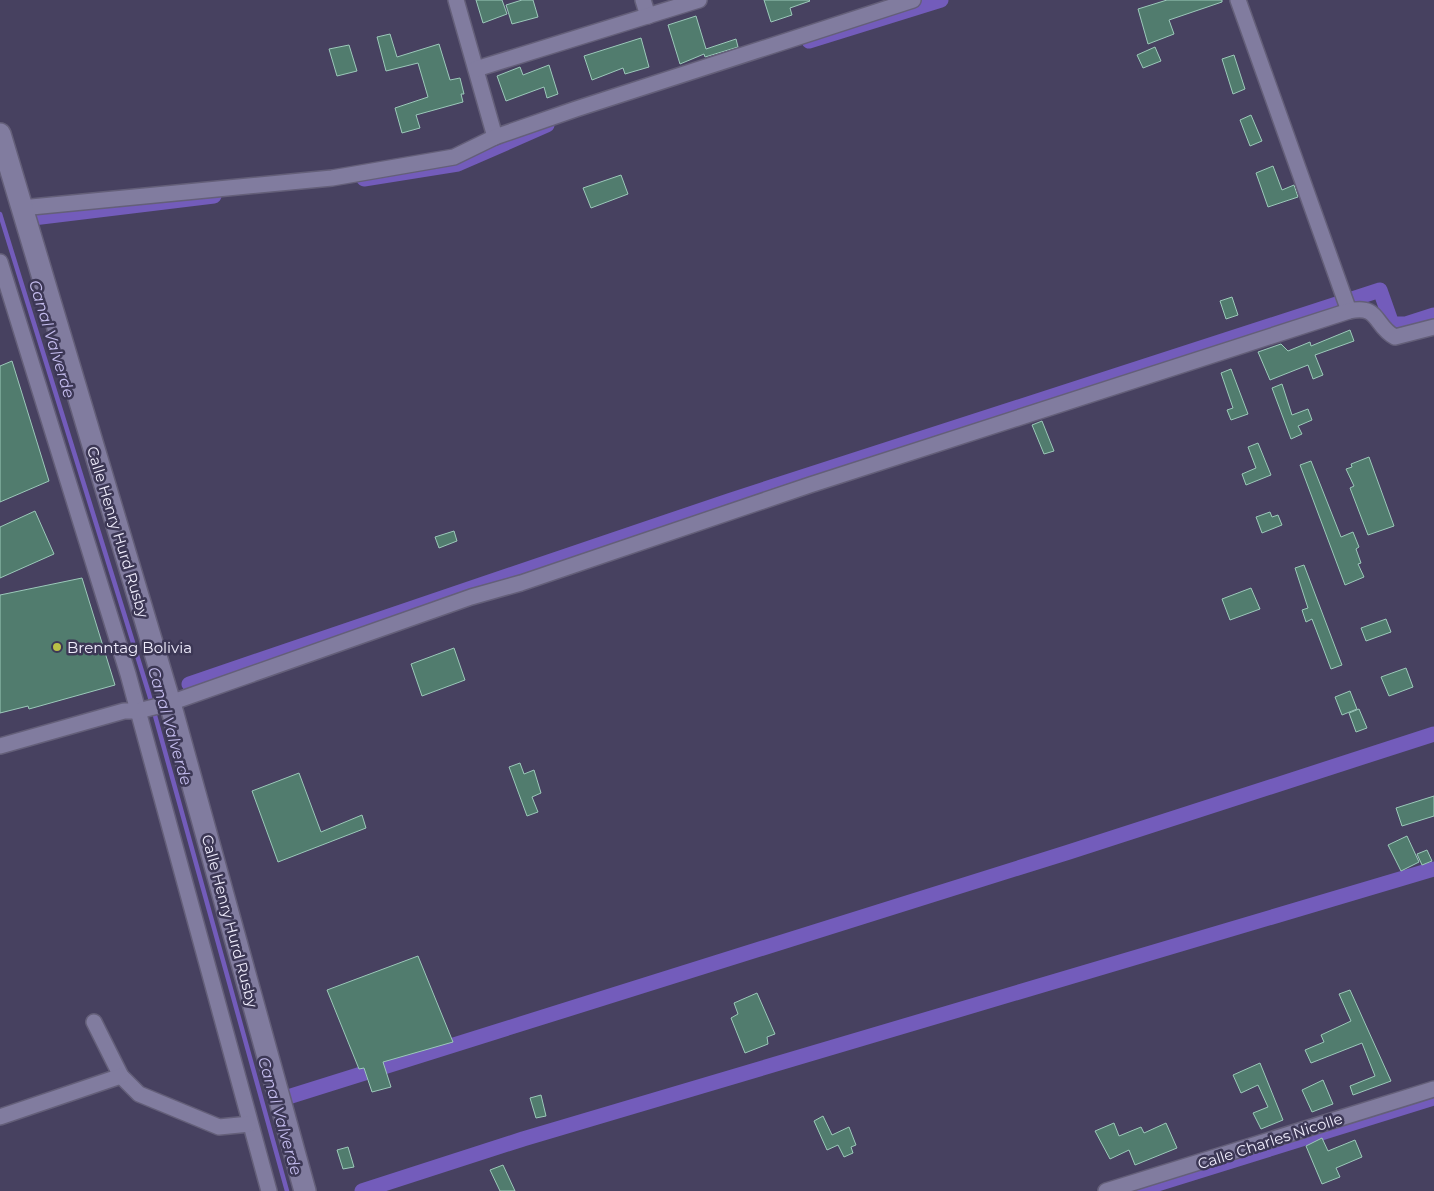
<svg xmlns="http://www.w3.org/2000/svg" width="1434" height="1191" viewBox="0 0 1434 1191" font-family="Montserrat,sans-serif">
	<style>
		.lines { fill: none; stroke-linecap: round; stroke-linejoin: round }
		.stream { stroke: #735cbb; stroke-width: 4.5 }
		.canal { stroke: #735cbb; stroke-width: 15 }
		.building { fill: #517c6e; stroke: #9cc9ba }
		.street-casing { stroke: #645f79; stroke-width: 18 }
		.secondary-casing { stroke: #645f79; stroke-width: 24 }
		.street { stroke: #817c9f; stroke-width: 15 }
		.secondary { stroke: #817c9f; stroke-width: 21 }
		.poi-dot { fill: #b9c046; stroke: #3c3755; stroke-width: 2 }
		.labels { text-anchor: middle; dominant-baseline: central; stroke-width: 5; stroke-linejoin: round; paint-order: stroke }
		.street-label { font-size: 15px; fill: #f1eefe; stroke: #3c3755 }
		.poi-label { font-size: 15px; fill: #f1eefe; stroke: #3c3755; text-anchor: start }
		.water-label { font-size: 16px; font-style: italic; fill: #c5bdef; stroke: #3c3755 }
	</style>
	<rect width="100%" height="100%" fill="#474160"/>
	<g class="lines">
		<!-- stream -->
		<polyline class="stream" points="0,214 149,694 287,1191"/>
		<!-- canal -->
		<g class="canal">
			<polyline points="809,41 941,0"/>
			<polyline points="364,179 458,164 547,125"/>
			<polyline points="33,218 214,196"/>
			<polyline points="189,684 731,500 1380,290 1392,324 1406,324 1434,315"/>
			<polyline points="288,1097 1069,852 1434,734"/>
			<polyline points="362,1191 523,1139 1434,869"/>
			<polyline points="1135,1191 1434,1098"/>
		</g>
	</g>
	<!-- building -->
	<g class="building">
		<polygon points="476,0 502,0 507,14 483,23"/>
		<polygon points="522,0 533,0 538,17 512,24 506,5"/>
		<polygon points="764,0 809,0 810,1 790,8 792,15 771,22"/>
		<polygon points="1167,0 1222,0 1222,2 1169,20 1174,34 1148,44 1138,9"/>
		<polygon points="696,16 706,49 736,39 738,47 705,57 704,54 680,64 668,25"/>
		<polygon points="390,34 397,57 439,44 450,80 460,78 464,94 461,94 463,102 416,115 420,128 402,133 395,108 428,97 418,63 386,71 377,37"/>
		<polygon points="641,38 649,67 625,74 623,68 592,80 584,56"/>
		<polygon points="349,45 357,71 337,76 329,49"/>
		<polygon points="1155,47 1161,61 1143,68 1137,55"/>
		<polygon points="1234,55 1245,89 1233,94 1222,59"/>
		<polygon points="549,65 558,94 547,98 544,87 506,101 497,76 520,67 523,75"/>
		<polygon points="1251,115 1262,141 1250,146 1240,120"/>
		<polygon points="1273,166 1282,190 1294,185 1298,197 1268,207 1256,173"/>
		<polygon points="621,175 628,194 591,208 583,188"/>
		<polygon points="1232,297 1238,315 1226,319 1220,301"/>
		<polygon points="1350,330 1354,341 1315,355 1323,375 1313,379 1308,365 1270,380 1258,352 1281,344 1288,351 1310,342 1311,346"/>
		<polygon points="12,361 49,481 0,502 0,366"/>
		<polygon points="1231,369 1248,414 1231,420 1227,410 1233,408 1221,373"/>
		<polygon points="1282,384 1292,415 1308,409 1312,420 1298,426 1302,434 1291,439 1272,388"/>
		<polygon points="1042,421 1054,451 1044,454 1032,425"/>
		<polygon points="1258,443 1271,475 1246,485 1242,474 1256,468 1248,447"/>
		<polygon points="1369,457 1394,526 1368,535 1350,488 1354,486 1346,469 1352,467 1351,464"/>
		<polygon points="1311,461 1341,537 1353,532 1359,547 1356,549 1361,563 1358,564 1364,577 1345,585 1300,465"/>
		<polygon points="35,511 54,554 0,578 0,527"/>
		<polygon points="1270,512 1272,517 1278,515 1282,525 1262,533 1256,517"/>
		<polygon points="454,531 457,541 439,548 435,537"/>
		<polygon points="1304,565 1342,665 1331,669 1312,619 1306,622 1302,610 1308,608 1295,568"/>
		<polygon points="82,578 115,685 29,709 28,706 0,713 0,595"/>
		<polygon points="1251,588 1260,609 1230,620 1222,599"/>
		<polygon points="1386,619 1391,632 1366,641 1361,628"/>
		<polygon points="454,648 465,680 422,696 411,664"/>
		<polygon points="1406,668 1413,687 1389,696 1381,677"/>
		<polygon points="1350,691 1357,709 1342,715 1335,697"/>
		<polygon points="1359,709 1367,728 1356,732 1349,713"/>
		<polygon points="520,763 524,774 534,770 541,793 532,797 538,812 527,816 509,767"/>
		<polygon points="299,773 321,832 362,815 366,828 278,862 252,791"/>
		<polygon points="1434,796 1434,816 1402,826 1396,808"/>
		<polygon points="1407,836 1419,862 1401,871 1388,845"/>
		<polygon points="1427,850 1432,861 1422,865 1417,854"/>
		<polygon points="418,956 453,1042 383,1062 391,1087 372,1092 364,1068 359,1069 327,990"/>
		<polygon points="1350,990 1391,1081 1353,1095 1350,1086 1375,1076 1362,1043 1311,1063 1305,1050 1324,1042 1321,1035 1351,1021 1339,994"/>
		<polygon points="757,993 775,1034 767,1037 768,1044 745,1053 731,1018 738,1014 734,1003"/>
		<polygon points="1260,1063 1283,1120 1261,1129 1253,1113 1268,1107 1258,1085 1241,1093 1233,1075"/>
		<polygon points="1323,1080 1333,1104 1312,1112 1302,1090"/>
		<polygon points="541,1095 546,1116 536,1118 530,1098"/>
		<polygon points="823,1116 832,1135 849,1127 856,1145 851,1147 853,1153 844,1157 838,1145 827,1150 814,1121"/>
		<polygon points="1114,1123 1119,1136 1141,1127 1144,1133 1166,1123 1177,1148 1135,1165 1129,1150 1110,1159 1095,1131"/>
		<polygon points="1322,1138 1328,1151 1355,1140 1362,1157 1336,1168 1340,1177 1322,1184 1306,1146"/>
		<polygon points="348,1147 354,1167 343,1169 337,1150"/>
		<polygon points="503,1165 515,1191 500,1191 490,1170"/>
	</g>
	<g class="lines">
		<defs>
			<g id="street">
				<polyline points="456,0 495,137"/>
				<polyline points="643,0 648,16"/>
				<polyline points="1238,0 1349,311"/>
				<polyline points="476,69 699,0"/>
				<polyline points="21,208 332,178 454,157 495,137 576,109 913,0"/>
				<polyline points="0,262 128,674 269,1191"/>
				<path d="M0 746 124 711H138L170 703 471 597 521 583 810 485 1349 311C1380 304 1374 326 1395 337L1434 327"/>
				<polyline points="94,1022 121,1076 139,1094 219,1127 250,1124"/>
				<polyline points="0,1117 121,1076"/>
				<polyline points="1106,1191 1434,1089"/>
			</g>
			<polyline id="secondary" points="0,134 170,703 305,1191"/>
		</defs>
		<!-- street casing -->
		<use href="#street" class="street-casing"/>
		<!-- secondary casing -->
		<use href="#secondary" class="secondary-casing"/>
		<!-- street -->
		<use href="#street" class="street"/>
		<!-- secondary -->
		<use href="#secondary" class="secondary"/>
	</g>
	<!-- markers -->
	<circle class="poi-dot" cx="57" cy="647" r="5"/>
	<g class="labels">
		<!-- street labels -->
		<g class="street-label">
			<text transform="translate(118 532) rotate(73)">Calle Henry Hurd Rusby</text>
			<text transform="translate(230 921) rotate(75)">Calle Henry Hurd Rusby</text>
			<text transform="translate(1270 1141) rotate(-18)">Calle Charles Nicolle</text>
		</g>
		<!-- poi labels -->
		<g class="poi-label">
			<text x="67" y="647">Brenntag Bolivia</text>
		</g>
		<!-- water labels -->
		<g class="water-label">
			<text transform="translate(52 339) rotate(73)">Canal Valverde</text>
			<text transform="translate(170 726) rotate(74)">Canal Valverde</text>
			<text transform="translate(280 1116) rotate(74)">Canal Valverde</text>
		</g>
	</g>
</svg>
